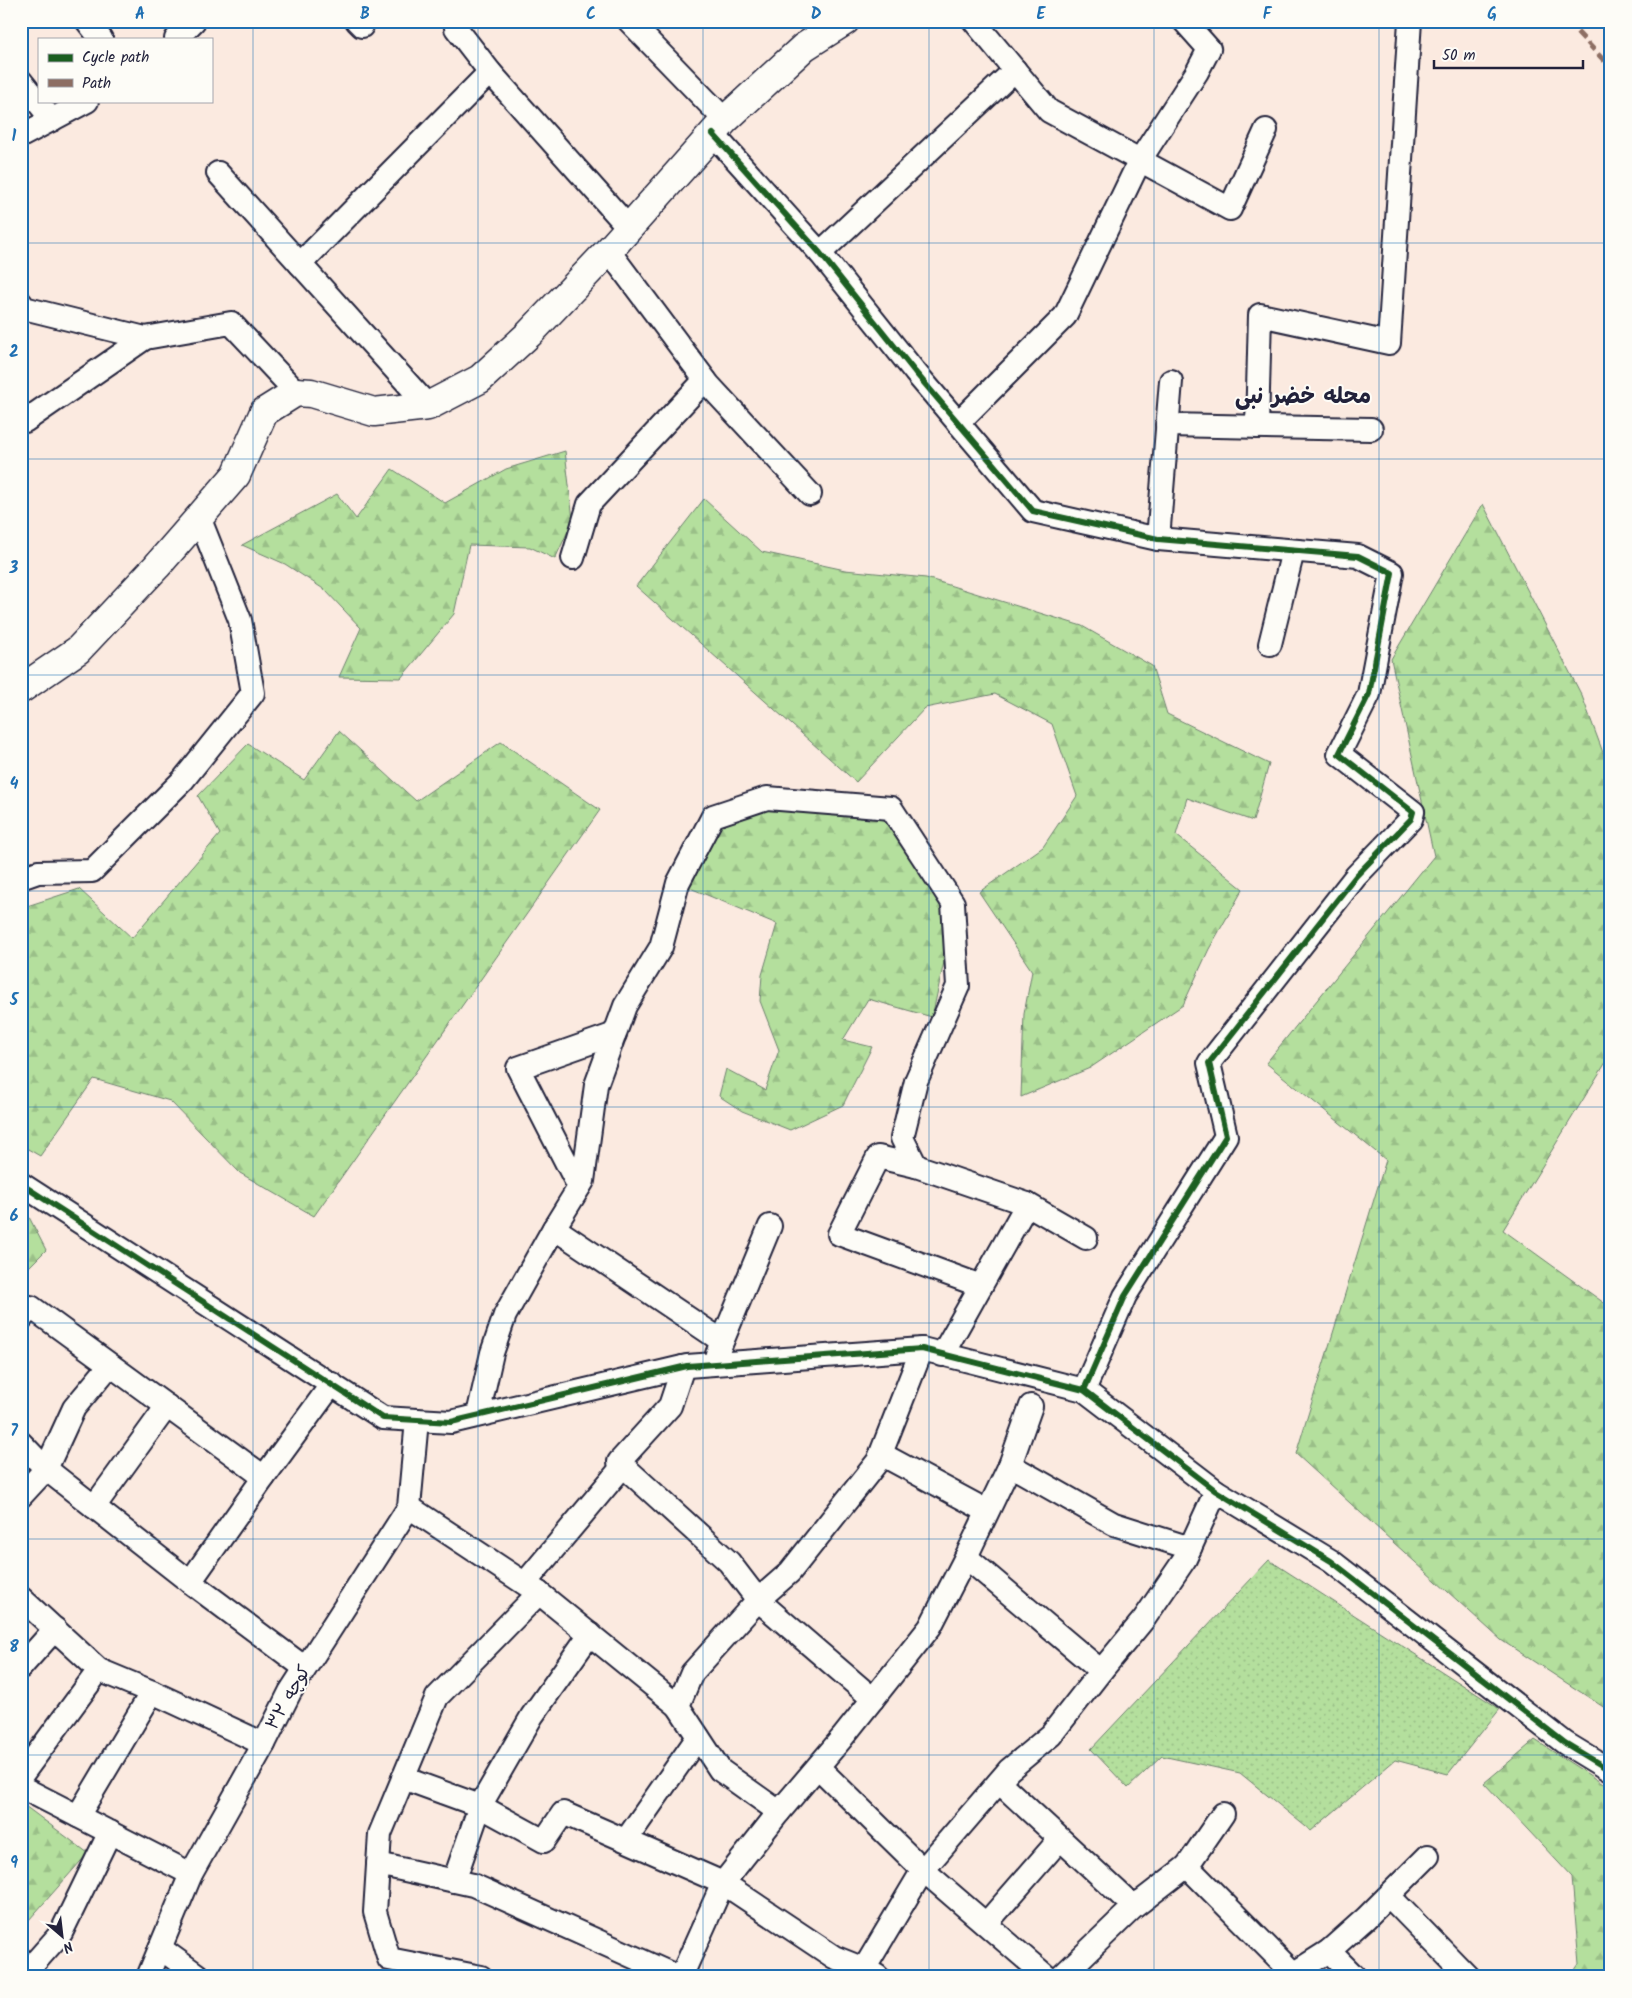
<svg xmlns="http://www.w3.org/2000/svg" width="1632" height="1998" viewBox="0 0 1632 1998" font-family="Kalam,'Playpen Sans Arabic',sans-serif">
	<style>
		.forest { fill: url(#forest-firs); stroke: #6b806c }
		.park { fill: url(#park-dots); stroke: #6b806c }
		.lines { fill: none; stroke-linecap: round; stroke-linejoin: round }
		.street-casing { stroke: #22223b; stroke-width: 26 }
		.secondary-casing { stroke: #22223b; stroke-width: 31 }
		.street { stroke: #fdfcf7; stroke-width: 22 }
		.secondary { stroke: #fdfcf7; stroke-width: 28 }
		.quiet { stroke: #8d6e63; stroke-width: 5; stroke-dasharray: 10 5; stroke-linecap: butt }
		.cycleway-casing { stroke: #fdfcf7; stroke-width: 9 }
		.cycleway { stroke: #1b5e20; stroke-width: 6 }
		.grid { fill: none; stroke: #1f6fb2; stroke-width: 1; stroke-opacity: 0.55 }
		.labels { text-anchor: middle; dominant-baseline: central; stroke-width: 4; stroke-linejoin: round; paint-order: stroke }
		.street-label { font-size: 18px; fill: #22223b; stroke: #fdfcf7 }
		.district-label { font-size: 22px; font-weight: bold; fill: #22223b; stroke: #fdfcf7 }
		.neatline { fill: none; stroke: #1f6fb2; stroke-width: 2 }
		.grid-label { font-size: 16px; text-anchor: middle; font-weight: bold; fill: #1f6fb2 }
	</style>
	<defs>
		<pattern id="forest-firs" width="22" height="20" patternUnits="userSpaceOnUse" patternTransform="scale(1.25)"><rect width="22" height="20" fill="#b4df9d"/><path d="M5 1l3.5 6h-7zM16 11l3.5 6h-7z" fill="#9abf88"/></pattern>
		<pattern id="park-dots" width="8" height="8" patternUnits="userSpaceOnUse" patternTransform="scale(1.25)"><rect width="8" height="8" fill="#b4df9d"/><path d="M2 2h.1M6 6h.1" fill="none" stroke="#9abf88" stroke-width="1.8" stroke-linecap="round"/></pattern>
	</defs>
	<rect width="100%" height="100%" fill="#fbeae0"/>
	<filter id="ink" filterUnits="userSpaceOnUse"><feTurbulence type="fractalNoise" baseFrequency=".02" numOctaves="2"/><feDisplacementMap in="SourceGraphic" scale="10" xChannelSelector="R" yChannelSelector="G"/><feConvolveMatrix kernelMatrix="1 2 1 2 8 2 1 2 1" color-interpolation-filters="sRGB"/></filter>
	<g filter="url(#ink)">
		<!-- forest -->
		<g class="forest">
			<polygon points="565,451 573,520 555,559 530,547 469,545 454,614 401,678 339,677 361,628 325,590 285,564 242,545 337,494 356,519 392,469 445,503 506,469"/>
			<polygon points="704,499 762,552 845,570 926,578 1082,626 1152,666 1167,714 1269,764 1253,821 1187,798 1176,835 1243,889 1209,949 1183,1005 1090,1068 1021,1097 1024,1014 1032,971 979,892 1043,847 1077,796 1052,724 995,694 925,708 856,782 636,586"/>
			<polygon points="1483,504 1582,696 1611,774 1611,1054 1503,1230 1611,1308 1611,1712 1501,1640 1296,1454 1386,1160 1266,1063 1434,856 1391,659"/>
			<polygon points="339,731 416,801 501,742 600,810 314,1216 240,1173 170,1101 94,1079 40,1156 21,1145 21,908 79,889 132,938 220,834 198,796 248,744 304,780"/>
			<polygon points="767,798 891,808 954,916 932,1017 868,999 843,1040 872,1047 843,1105 790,1130 742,1111 719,1096 726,1069 765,1090 779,1050 760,1001 762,975 777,924 678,883 713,816"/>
			<polygon points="21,1211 29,1217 46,1250 21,1275"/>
			<polygon points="1535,1740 1611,1789 1611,1977 1570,1977 1579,1964 1572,1877 1484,1783"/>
			<polygon points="21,1803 88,1853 21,1929"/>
		</g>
		<!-- park -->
		<polygon class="park" points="1269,1560 1500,1709 1448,1774 1395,1760 1311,1831 1240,1773 1162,1756 1128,1788 1091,1749"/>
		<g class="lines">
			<defs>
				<g id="street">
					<polyline points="87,21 101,39"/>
					<polyline points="357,21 362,26"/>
					<polyline points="629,21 725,120"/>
					<polyline points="974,21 1049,111 1230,209 1266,130"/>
					<polyline points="456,28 490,72 629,228"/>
					<polyline points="176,39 194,21"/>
					<polyline points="21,81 52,120"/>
					<polyline points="713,134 820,253 915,372 1033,511 1158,539 1358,556 1392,573 1369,694 1339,754 1413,812 1411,819 1356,876 1209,1063 1226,1136 1125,1296 1084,1390"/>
					<polyline points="21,136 87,101"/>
					<polyline points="218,173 428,406"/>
					<polyline points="608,250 709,385 810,494"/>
					<polyline points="820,253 1015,70"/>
					<polyline points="300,264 490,72"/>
					<polyline points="21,303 24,308 145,338 231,323 296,392"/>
					<polyline points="25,421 145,338"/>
					<polyline points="958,423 1065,316 1140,160 1197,72 1209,49 1184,21"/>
					<polyline points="1167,425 1371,429"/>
					<polyline points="1257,427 1260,315 1389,343 1410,21"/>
					<polyline points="1158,539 1171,381"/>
					<polyline points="573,558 589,504 705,380"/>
					<polyline points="1270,644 1293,551"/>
					<polyline points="21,878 38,872 92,871 183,780 253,693 240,620 199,517"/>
					<polyline points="21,1184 383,1418 451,1422 687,1366 922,1349 1084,1390 1216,1491 1331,1561 1565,1743 1611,1771"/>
					<polyline points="579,1187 518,1068 615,1034"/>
					<polyline points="554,1228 722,1341"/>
					<polyline points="981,1286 839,1234 878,1157 916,1166 1027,1204"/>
					<polyline points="21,1319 31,1307 264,1477 332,1384"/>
					<polyline points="717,1354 770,1226"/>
					<polyline points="942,1355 1027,1204 1086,1238"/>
					<polyline points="683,1367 670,1406 619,1462 729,1562 758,1600 873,1699"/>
					<polyline points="478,1415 492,1353 505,1315 554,1228 583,1181 596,1085 625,1006 661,947 678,883 713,816 767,798 891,808 953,903 958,986 916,1081 902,1138 916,1166"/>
					<polyline points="21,1443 46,1469 190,1582 305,1668"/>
					<polyline points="881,1454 987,1511"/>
					<polyline points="1010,1465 1114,1524 1190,1548"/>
					<polyline points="21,1496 46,1469 74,1408 110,1365"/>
					<polyline points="94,1507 167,1406"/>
					<polyline points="409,1507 539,1593 678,1706"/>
					<polyline points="966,1557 1101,1671"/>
					<polyline points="190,1582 264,1477"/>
					<polyline points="525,1583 623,1466"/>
					<polyline points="21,1598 99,1670 152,1692 264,1744"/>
					<polyline points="21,1667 55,1629"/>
					<polyline points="818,1767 923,1870 1047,1977"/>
					<polyline points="21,1776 99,1670"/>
					<polyline points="403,1778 480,1806 544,1841 563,1813 723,1883 834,1957 864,1969 877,1976"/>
					<polyline points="999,1782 1134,1907 1187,1866 1293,1973"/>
					<polyline points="21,1787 191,1874"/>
					<polyline points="779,1812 720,1770 678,1706 692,1673 758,1600 790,1572 878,1461 922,1349"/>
					<polyline points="78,1816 152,1692"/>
					<polyline points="626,1840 698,1737"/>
					<polyline points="378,1864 473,1885 678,1977"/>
					<polyline points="1187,1866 1223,1814"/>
					<polyline points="454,1881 480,1806 532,1716 590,1634"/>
					<polyline points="1389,1896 1468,1977"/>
					<polyline points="986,1924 1060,1839"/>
					<polyline points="160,1948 200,1977"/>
					<polyline points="1329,1951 1355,1977"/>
					<polyline points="22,1977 61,1933 110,1832"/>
					<polyline points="148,1977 191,1874 264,1744 290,1692 409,1507 417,1420"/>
					<polyline points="481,1977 389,1959 375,1912 380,1834 437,1697 539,1593"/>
					<polyline points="681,1977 723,1883 779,1812 842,1738 930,1627 966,1557 1010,1465 1031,1406"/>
					<polyline points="865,1977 864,1969 923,1870 1009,1770 1051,1735 1101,1671 1144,1619 1185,1559 1216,1491"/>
					<polyline points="1061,1977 1139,1902"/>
					<polyline points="1288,1977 1329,1951 1366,1918 1428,1856"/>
				</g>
				<polyline id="secondary" points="21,689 78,650 157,566 236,475 264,412 296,392 311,393 374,412 428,406 480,379 529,334 612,247 725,120 804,47 845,21"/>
			</defs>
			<!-- street casing -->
			<use href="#street" class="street-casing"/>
			<!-- secondary casing -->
			<use href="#secondary" class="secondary-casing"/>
			<!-- street -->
			<use href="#street" class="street"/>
			<!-- secondary -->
			<use href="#secondary" class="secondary"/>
			<!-- quiet -->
			<polyline class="quiet" points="1567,21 1611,68"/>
			<defs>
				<g id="cycleway">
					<polyline points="713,134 820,253 915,372 1033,511 1158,539 1358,556 1392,573 1369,694 1339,754 1413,812 1411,819 1356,876 1209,1063 1226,1136 1125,1296 1084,1390"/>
					<polyline points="21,1184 383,1418 451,1422 687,1366 922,1349 1084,1390 1216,1491 1331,1561 1565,1743 1611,1771"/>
				</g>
			</defs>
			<!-- cycleway casing -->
			<use href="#cycleway" class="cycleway-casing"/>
			<!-- cycleway -->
			<use href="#cycleway" class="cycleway"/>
		</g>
	</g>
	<!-- grid -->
	<path class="grid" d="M253 21V1977M478 21V1977M703 21V1977M929 21V1977M1154 21V1977M1379 21V1977M21 243H1611M21 459H1611M21 675H1611M21 891H1611M21 1107H1611M21 1323H1611M21 1539H1611M21 1755H1611"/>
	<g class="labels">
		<!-- street labels -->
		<g class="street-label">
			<text transform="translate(289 1698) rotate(-60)">کوچه ۳۲</text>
		</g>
		<!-- district labels -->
		<g class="district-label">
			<text x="1303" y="397">محله خضر نبی</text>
		</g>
	</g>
	<!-- margin -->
	<rect width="1632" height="1998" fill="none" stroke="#fdfcf7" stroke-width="55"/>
	<!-- legend -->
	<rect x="38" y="38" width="175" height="65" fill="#fdfcf7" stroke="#a5a5ac"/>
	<rect x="48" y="54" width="25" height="8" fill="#1b5e20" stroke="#a5a5ac"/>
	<text x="82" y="62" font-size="15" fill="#22223b">Cycle path</text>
	<rect x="48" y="79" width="25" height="8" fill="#8d6e63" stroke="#a5a5ac"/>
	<text x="82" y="88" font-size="15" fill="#22223b">Path</text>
	<!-- north arrow -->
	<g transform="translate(62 1936) rotate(152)" stroke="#fdfcf7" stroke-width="4" paint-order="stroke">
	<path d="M0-4L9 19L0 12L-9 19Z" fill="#22223b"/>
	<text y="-8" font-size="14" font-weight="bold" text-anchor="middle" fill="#22223b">N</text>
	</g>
	<!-- scale -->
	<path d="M1434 60v8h149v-8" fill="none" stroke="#22223b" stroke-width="2.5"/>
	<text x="1442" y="60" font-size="15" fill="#22223b" stroke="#fdfcf7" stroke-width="4" paint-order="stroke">50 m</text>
	<rect x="28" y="28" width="1576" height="1942" class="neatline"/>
	<g class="grid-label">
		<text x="140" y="19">A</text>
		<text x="365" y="19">B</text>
		<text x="591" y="19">C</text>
		<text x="816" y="19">D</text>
		<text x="1041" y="19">E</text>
		<text x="1267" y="19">F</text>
		<text x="1492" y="19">G</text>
		<text x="14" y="141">1</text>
		<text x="14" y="357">2</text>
		<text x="14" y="573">3</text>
		<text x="14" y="789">4</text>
		<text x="14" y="1005">5</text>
		<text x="14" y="1221">6</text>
		<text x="14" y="1436">7</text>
		<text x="14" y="1652">8</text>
		<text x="14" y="1868">9</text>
	</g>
</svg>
